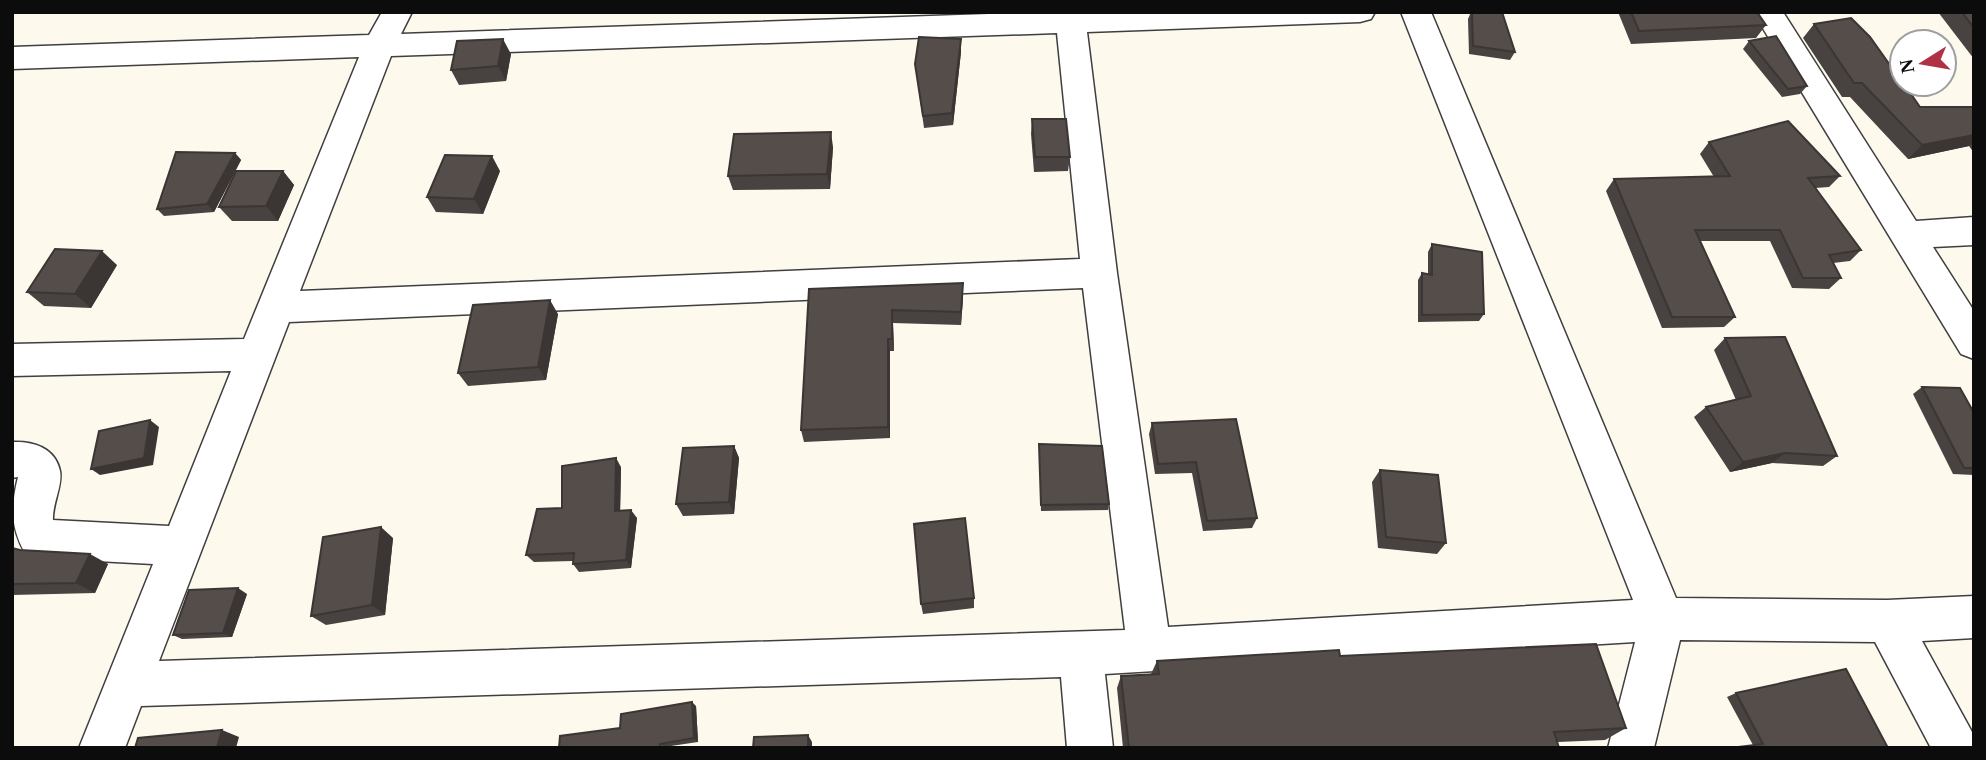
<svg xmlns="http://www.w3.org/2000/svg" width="1986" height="760" viewBox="0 0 1986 760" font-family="Georgia,serif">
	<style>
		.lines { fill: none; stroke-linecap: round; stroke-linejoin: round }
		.street-casing { stroke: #3f3f3f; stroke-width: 3 }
		.street { fill: #fff; fill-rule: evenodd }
		.wall { fill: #484240 }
		.shaded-wall { fill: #3b3634 }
		.building { fill: #544d4a; stroke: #3b3634; stroke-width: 2 }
	</style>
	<rect width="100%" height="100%" fill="#fdf9ed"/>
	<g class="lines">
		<defs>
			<g id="street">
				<path d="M382 12H412L401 34 1050 12H1375L1371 19 1360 22 1087 32 1117 273 1168 627 1633 600 1401 12H1431L1676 598 1887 600 1974 596V638L1922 641 1972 732 1974 748H1931L1875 642 1680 640 1654 748H1608L1635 642 1105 674 1113 748H1067L1061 677 141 706 125 748H79L153 564 40 558 25 553C10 526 11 506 18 477L12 478V442C32 441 55 447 60 471 63 485 52 504 53 520L169 526 231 371 12 376V344L244 339 359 57 12 69V47L369 35ZM1057 33 1080 259 300 291 391 56ZM1083 288 1125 630 159 661 289 322Z"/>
				<polygon points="1753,12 1783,12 1916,221 1974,217 1974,245 1933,247 1974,311 1974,359 1961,354"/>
			</g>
		</defs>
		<!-- street casing -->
		<use href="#street" class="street-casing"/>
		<!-- street -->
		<use href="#street" class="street"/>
	</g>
	<!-- wall -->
	<g class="wall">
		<polygon points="1471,12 1502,12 1515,52 1510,60 1469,54 1468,19"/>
		<polygon points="1618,12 1757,12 1766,25 1756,38 1631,44"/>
		<polygon points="1938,12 1974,12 1974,59"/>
		<polygon points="1814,24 1920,107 1974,107 1974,153 1969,146 1908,159 1850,97 1842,97 1803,38"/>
		<polygon points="1749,41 1807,86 1800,94 1782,97 1743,49"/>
		<polygon points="961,52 953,125 924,128 915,64"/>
		<polygon points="511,54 506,81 459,85 451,70"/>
		<polygon points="1032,119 1070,157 1068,171 1034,172 1031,134"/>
		<polygon points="1709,142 1840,176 1829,187 1815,188 1861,250 1850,261 1833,263 1841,278 1829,289 1792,288 1770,241 1700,241 1735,317 1724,327 1662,328 1606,191 1614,179 1714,177 1700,154"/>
		<polygon points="833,147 830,189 733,190 728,176"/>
		<polygon points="235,153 241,160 214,212 164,216 157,209"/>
		<polygon points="283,171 294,185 278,221 232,221 219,207"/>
		<polygon points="500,171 483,214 436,212 427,197"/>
		<polygon points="1432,244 1484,314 1479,321 1418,322 1418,280 1422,273 1428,274 1428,252"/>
		<polygon points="117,265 91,308 44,306 27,292"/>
		<polygon points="809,289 963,296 961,325 893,323 894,351 890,351 890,438 804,442 801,430"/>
		<polygon points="558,314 546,380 468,386 458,373"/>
		<polygon points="1725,338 1837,456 1823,466 1772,463 1730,472 1694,417 1706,407 1736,400 1714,350"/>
		<polygon points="1922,387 1974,413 1974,475 1953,474 1913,394"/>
		<polygon points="1152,423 1257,518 1252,528 1203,531 1192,473 1155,474 1149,434"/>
		<polygon points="1039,444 1109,504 1108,510 1041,511"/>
		<polygon points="734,446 739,458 734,514 683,516 676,504"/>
		<polygon points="621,467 620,510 637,518 631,568 579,572 573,564 573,561 534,562 526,555 562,508"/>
		<polygon points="1380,470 1446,543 1437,554 1378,548 1372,482"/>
		<polygon points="393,538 385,615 326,625 311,616"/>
		<polygon points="12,548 20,550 108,564 95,593 12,595"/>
		<polygon points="247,594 232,637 182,639 173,635"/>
		<polygon points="974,598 974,608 923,614 921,604"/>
		<polygon points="1340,656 1626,728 1605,740 1558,742 1559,748 1123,748 1117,688 1121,676 1151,674 1157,661"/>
		<polygon points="1736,693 1888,748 1753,745 1727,697"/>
		<polygon points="696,706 698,742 664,747 620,728"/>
	</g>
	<!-- shaded-wall -->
	<g class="shaded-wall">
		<polygon points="503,39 511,54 506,81 498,66"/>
		<polygon points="961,39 961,52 953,125 952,113"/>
		<polygon points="831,132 833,147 830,189 827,174"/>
		<polygon points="1974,135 1974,142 1969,146 1908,159 1922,145"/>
		<polygon points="235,153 241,160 214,212 207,204"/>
		<polygon points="492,156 500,171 483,214 474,199"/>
		<polygon points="283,171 294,185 278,221 266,206"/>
		<polygon points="102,251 117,265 91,308 75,294"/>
		<polygon points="963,283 963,296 961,325 961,312"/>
		<polygon points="550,300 558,314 546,380 538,367"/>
		<polygon points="892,310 893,323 894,351 892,339"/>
		<polygon points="888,339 890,351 890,438 888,427"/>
		<polygon points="150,420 159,427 153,465 100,475 91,469"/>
		<polygon points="734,446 739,458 734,514 729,502"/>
		<polygon points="1785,453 1772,463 1730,472 1743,462"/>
		<polygon points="616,458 621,467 620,519 615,511"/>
		<polygon points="631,510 637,518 631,568 626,560"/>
		<polygon points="381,527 393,538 385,615 372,605"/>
		<polygon points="90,554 108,564 95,593 76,583"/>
		<polygon points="238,588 247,594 232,637 223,633"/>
		<polygon points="692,702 696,706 698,742 694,738"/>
		<polygon points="222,730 239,737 236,748 217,748"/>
		<polygon points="808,735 812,742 812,748 808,748"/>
	</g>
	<!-- building -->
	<g class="building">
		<polygon points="1472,12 1502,12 1515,52 1473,46"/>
		<polygon points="1631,12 1757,12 1766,25 1639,31"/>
		<polygon points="1962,12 1974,12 1974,28"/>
		<polygon points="1851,18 1870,37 1902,82 1902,84 1904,84 1920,107 1974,107 1974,135 1922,145 1862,83 1854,83 1814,24"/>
		<polygon points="1776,36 1807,86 1788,89 1749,41"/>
		<polygon points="919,37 961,39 952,113 923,116 915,64"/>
		<polygon points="503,39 498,66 451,70 457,41"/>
		<polygon points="1032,119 1066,119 1070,157 1035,157"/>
		<polygon points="1788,121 1840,176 1808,178 1861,250 1829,255 1841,278 1803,278 1780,230 1695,230 1735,317 1672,317 1614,179 1730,176 1709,142"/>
		<polygon points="831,132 827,174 728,176 734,134"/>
		<polygon points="176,152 235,153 207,204 157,209"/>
		<polygon points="445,155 492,156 474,199 427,197"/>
		<polygon points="236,171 283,171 266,206 219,207"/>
		<polygon points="1432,244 1482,252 1484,314 1422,315 1422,273 1432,275"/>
		<polygon points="55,249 102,251 75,294 27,292"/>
		<polygon points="963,283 961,312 892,310 892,339 888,339 888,427 801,430 809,289"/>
		<polygon points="550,300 538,367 458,373 473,305"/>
		<polygon points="1785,337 1837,456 1785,453 1743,462 1706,407 1751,396 1725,338"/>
		<polygon points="1922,387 1960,388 1974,413 1974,468 1964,468"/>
		<polygon points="1236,419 1257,518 1207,521 1196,462 1158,464 1152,423"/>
		<polygon points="150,420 144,458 91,469 99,431"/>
		<polygon points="1039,444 1102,446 1109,504 1041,505"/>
		<polygon points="734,446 729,502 676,504 683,448"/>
		<polygon points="616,458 615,511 631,510 626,560 573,564 574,553 526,555 537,509 562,508 562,466"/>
		<polygon points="1380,470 1438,475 1446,543 1386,537"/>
		<polygon points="965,518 974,598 921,604 914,524"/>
		<polygon points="381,527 372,605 311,616 323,537"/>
		<polygon points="12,548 20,550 90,554 76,583 12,584"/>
		<polygon points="238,588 223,633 173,635 189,590"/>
		<polygon points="1596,644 1626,728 1554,732 1559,748 1129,748 1121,676 1159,674 1157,661 1339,650 1340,656"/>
		<polygon points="1846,669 1888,748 1730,748 1763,744 1736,693"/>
		<polygon points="692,702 694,738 660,744 660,748 559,748 560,736 620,728 621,714"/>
		<polygon points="222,730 217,748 135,748 138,738"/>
		<polygon points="808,735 808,748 753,748 754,737"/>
	</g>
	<!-- border -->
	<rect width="1986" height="760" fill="none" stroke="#0c0c0c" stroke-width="28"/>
	<!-- north arrow -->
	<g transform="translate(1923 63) rotate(259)"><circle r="33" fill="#ffffff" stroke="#9e9e9e" stroke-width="2"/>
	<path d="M0-5L12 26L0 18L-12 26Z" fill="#af3143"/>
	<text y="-10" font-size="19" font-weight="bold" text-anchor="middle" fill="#0c0c0c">N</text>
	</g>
</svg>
